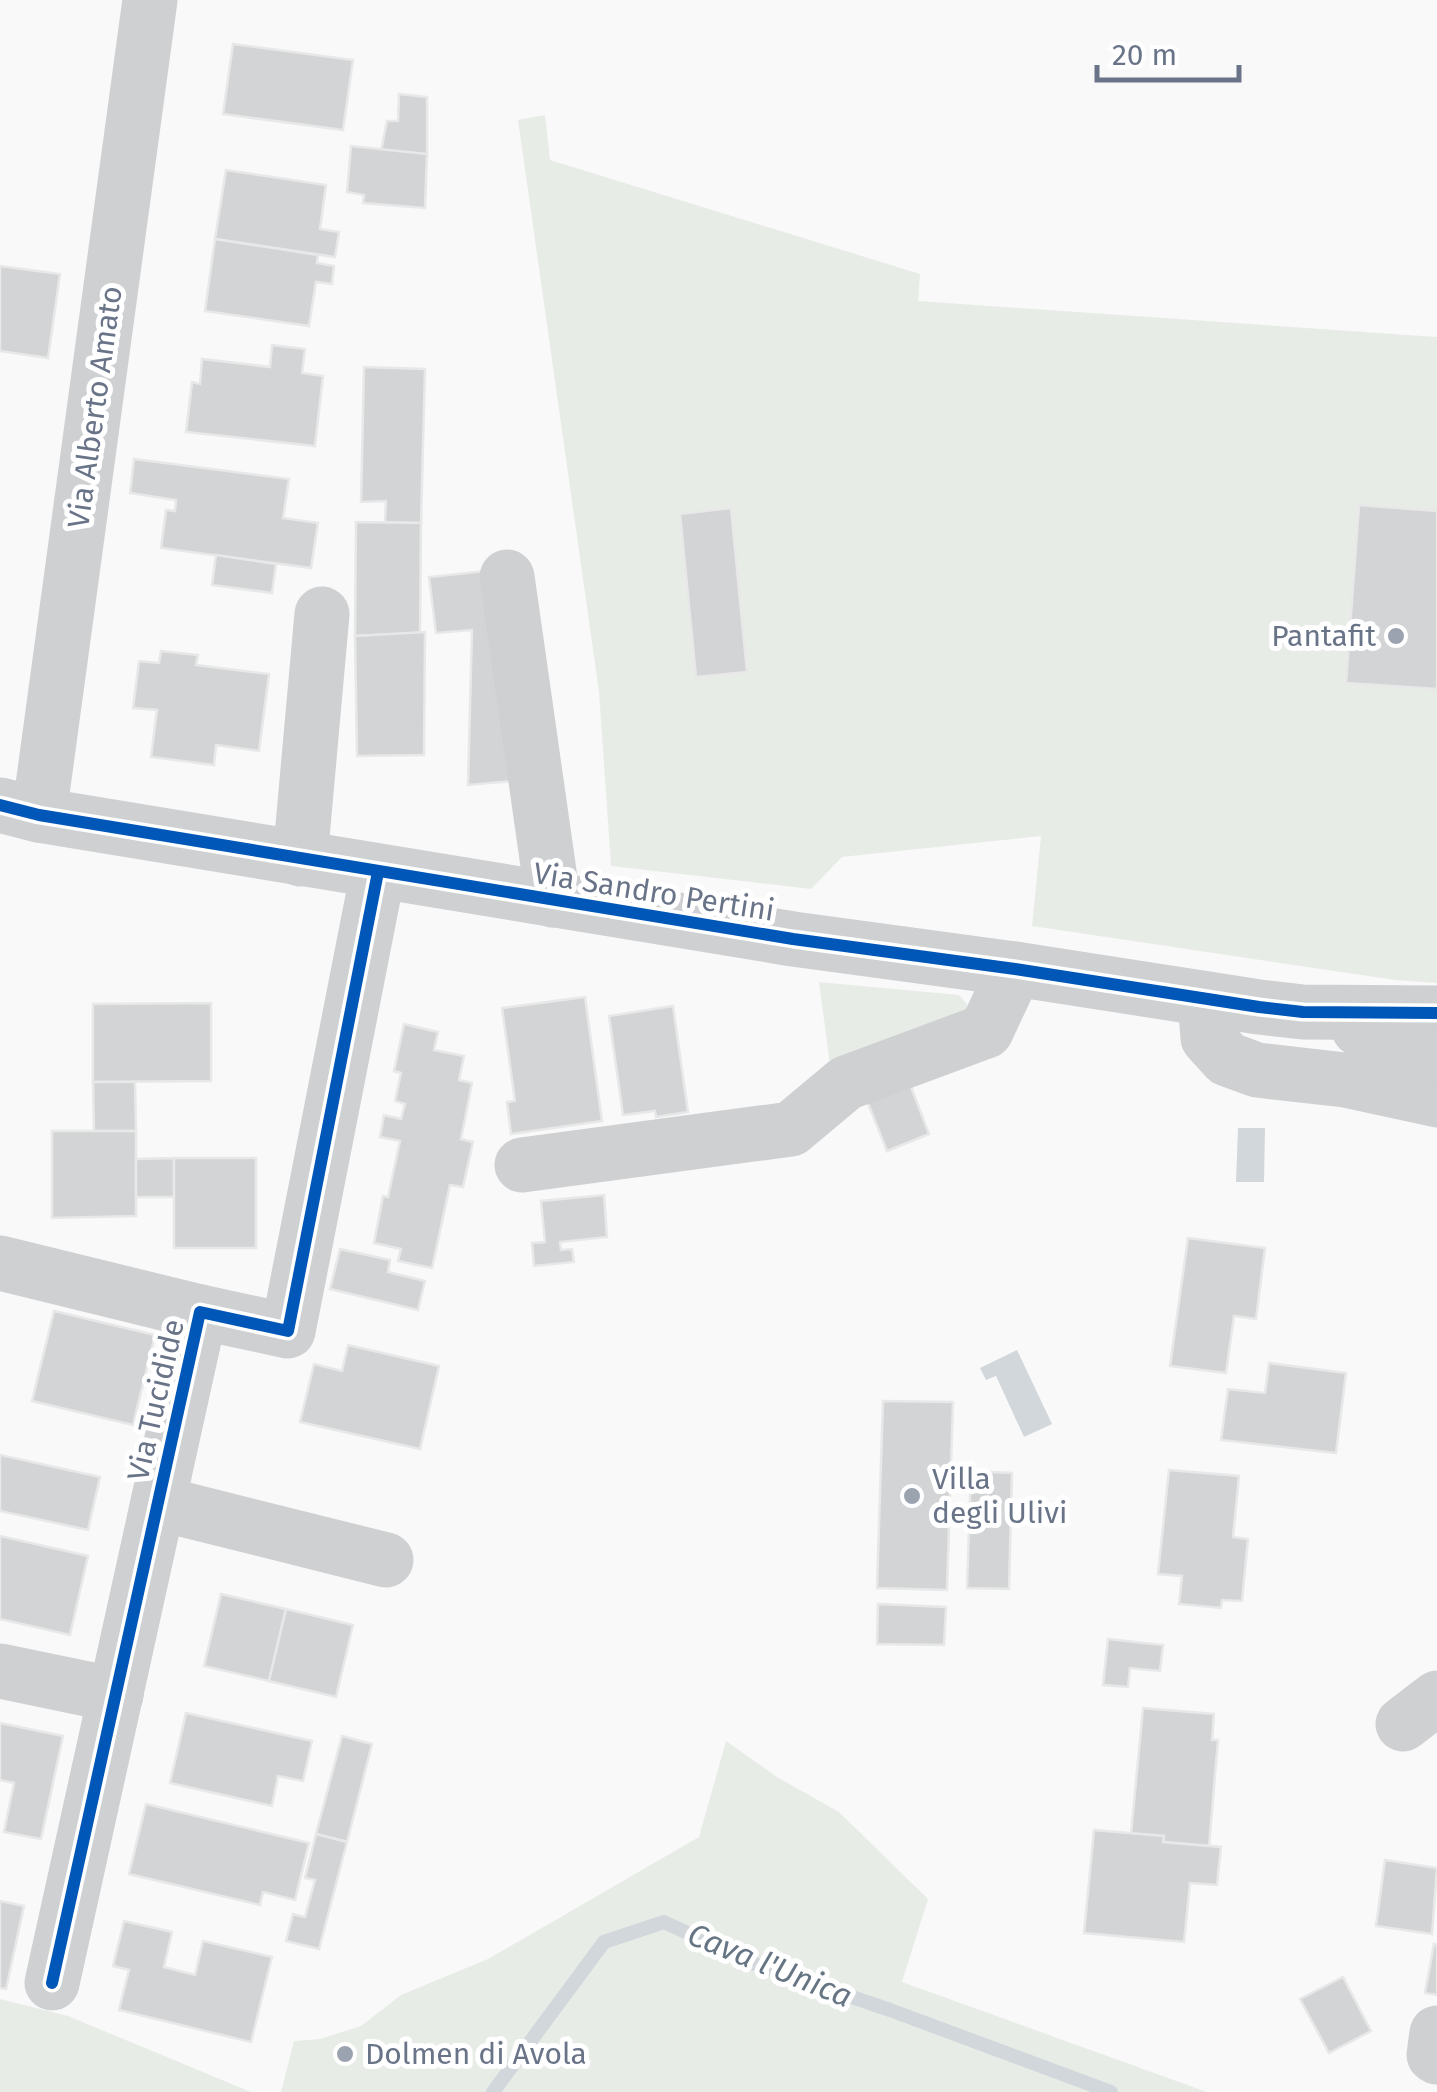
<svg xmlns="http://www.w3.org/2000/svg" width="1437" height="2092" viewBox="0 0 1437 2092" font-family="'Fira Sans',sans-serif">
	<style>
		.green { fill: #e8ece7 }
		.water { fill: #d2d7dc }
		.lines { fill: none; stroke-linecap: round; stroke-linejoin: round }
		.stream { stroke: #d2d7dc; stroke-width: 14 }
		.building { fill: #d2d4d5; stroke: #e8e8e8; stroke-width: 2.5 }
		.minor { stroke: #cfd0d2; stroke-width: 55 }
		.cycleway-casing { stroke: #fff; stroke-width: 19 }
		.cycleway { stroke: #0057b8; stroke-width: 12 }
		.poi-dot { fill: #9ca3b0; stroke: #fff; stroke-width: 4 }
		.labels { text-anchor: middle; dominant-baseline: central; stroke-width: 10; stroke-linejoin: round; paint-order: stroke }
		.street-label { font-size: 30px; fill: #6a7488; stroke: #fff }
		.poi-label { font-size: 30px; fill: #6a7488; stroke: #fff; text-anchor: start }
		.water-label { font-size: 32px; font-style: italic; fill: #667583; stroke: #fff }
	</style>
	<rect width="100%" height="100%" fill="#f9f9f9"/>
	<!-- green -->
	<g class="green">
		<polygon points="545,115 550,160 920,274 918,301 1437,337 1437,983 1395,980 1032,926 1041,836 842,857 811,889 611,866 599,692 518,120"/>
		<polygon points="819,982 959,995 967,1004 969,1013 831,1072"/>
		<polygon points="726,1741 777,1777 839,1812 928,1899 902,1982 1207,2092 281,2092 294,2041 320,2039 361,2026 401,1995 488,1959 699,1837"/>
		<polygon points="0,1999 68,2016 251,2092 0,2092"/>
	</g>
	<!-- water -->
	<g class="water">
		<polygon points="1238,1128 1265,1128 1264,1182 1236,1182"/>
		<polygon points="1017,1350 1052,1424 1024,1437 996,1376 986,1380 980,1368"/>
	</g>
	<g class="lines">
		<!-- stream -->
		<polyline class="stream" points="493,2092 604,1942 664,1922 752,1963 890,2010 1111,2092"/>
	</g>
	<!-- building -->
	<g class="building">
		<polygon points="233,44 353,60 343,130 223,114"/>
		<polygon points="399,94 427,97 427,154 381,151 387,121 398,121"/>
		<polygon points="351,146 427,154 425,208 363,203 364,195 347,192"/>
		<polygon points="226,170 326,185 320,229 339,232 335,257 215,239"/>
		<polygon points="215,239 318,255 317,263 334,266 332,284 316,282 309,326 205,311"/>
		<polygon points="0,266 60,274 48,358 0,351"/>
		<polygon points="272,345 305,349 302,373 323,376 315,446 186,432 192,382 200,384 202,359 270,367"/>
		<polygon points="364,367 425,369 421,523 385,522 386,501 361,502"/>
		<polygon points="134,459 289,479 283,518 318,523 311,568 161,548 166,510 175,511 176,500 130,493"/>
		<polygon points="1359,505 1437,511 1437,689 1346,683"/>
		<polygon points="731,508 747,672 696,677 680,514"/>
		<polygon points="356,522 421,523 420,633 355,636"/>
		<polygon points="216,555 276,564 272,593 212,585"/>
		<polygon points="486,571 513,781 468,785 472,630 436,633 429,577"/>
		<polygon points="425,632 424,755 357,756 355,636"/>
		<polygon points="161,651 198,655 196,665 269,674 259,751 216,745 214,765 151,757 157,710 133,708 139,661 159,663"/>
		<polygon points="585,997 602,1121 511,1134 507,1102 515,1101 502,1008"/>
		<polygon points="211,1003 211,1081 93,1082 93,1004"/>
		<polygon points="673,1006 688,1112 656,1117 655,1111 623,1115 609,1016"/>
		<polygon points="404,1024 438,1032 434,1050 464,1056 459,1080 472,1083 461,1139 473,1142 463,1187 450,1185 432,1268 398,1261 401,1249 374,1243 383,1196 388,1197 400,1141 380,1137 384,1115 401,1119 405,1104 395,1101 401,1073 394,1071"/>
		<polygon points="905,1071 929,1134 887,1151 862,1088"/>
		<polygon points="93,1082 135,1082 136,1131 94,1131"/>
		<polygon points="52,1131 136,1131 136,1216 52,1218"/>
		<polygon points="174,1158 174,1197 136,1197 136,1159"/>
		<rect x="174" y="1158" width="82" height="90"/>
		<polygon points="604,1195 607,1237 560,1242 561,1250 572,1249 574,1262 534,1266 532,1243 545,1242 541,1201"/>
		<polygon points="1188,1238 1265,1248 1256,1319 1234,1316 1226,1373 1170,1366"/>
		<polygon points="340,1249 390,1260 388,1272 425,1281 418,1310 330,1289"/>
		<polygon points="54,1311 155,1335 133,1425 32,1401"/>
		<polygon points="348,1345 439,1366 420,1449 300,1422 314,1364 342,1371"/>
		<polygon points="1269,1363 1346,1373 1336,1453 1221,1440 1228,1389 1265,1393"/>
		<polygon points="883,1401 953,1402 947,1590 877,1588"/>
		<polygon points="0,1455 100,1477 88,1530 0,1511"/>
		<polygon points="1169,1470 1239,1476 1233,1537 1248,1539 1242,1601 1222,1600 1221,1608 1179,1604 1182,1576 1158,1574"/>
		<polygon points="971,1471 1012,1473 1009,1589 967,1588"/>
		<polygon points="0,1536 88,1556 70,1635 0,1619"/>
		<polygon points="221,1594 286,1609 269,1681 204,1666"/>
		<polygon points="878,1604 946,1607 944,1645 877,1644"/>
		<polygon points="286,1609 353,1625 336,1697 269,1681"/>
		<polygon points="1108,1639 1163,1645 1160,1671 1130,1668 1128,1687 1103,1685"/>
		<polygon points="1143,1708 1214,1714 1212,1740 1218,1740 1209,1846 1163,1842 1164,1836 1131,1834"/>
		<polygon points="186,1713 312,1741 303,1781 278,1776 272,1806 170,1783"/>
		<polygon points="0,1723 63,1736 41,1839 4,1832 14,1783 0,1780"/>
		<polygon points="342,1736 372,1744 347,1842 316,1834"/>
		<polygon points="146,1804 309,1843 295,1900 263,1892 260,1905 129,1874"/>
		<polygon points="1094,1830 1164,1836 1163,1842 1221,1847 1217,1885 1190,1883 1184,1942 1084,1933"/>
		<polygon points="316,1834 347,1842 319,1949 286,1941 293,1914 305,1917 315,1880 305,1878"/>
		<polygon points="1385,1860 1437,1868 1432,1934 1376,1926"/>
		<polygon points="0,1901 24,1906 6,1989 0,1988"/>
		<polygon points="124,1921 172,1932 164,1967 195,1975 203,1941 272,1957 251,2042 119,2010 129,1970 113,1966"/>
		<polygon points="1434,1944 1437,1945 1437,1995 1425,1993"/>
		<polygon points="1343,1977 1371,2031 1329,2053 1300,1999"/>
	</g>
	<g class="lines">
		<!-- minor -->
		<g class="minor">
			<polyline points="507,577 553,900"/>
			<polyline points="0,805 39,815 793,939 1015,969 1259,1007 1303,1012 1437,1013"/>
			<polyline points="39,815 150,0"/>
			<polyline points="300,859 322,614"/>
			<polyline points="1205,999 1208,1038 1227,1059 1257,1070 1345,1080 1437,1100"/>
			<polyline points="1359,1029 1437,1054"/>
			<polyline points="522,1165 791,1129 846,1083 986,1031 1015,969"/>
			<polyline points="0,1263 200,1312"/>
			<polyline points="158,1503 386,1560"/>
			<polyline points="0,1671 116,1695"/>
			<polyline points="1403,1724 1437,1698"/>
			<polyline points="52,1983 200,1312 288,1331 378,872"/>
			<polyline points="1437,2033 1434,2055 1437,2057"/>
		</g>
		<defs>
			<g id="cycleway">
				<polyline points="0,805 39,815 793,939 1015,969 1259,1007 1303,1012 1437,1013"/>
				<polyline points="52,1983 200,1312 288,1331 378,872"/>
			</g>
		</defs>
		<!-- cycleway casing -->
		<use href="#cycleway" class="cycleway-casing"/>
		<!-- cycleway -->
		<use href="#cycleway" class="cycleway"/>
	</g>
	<!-- markers -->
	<g class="poi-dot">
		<circle cx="1396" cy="636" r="10"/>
		<circle cx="912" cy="1496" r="10"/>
		<circle cx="345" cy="2054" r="10"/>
	</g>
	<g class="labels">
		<!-- street labels -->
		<g class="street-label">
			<text transform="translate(95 407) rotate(-82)">Via Alberto Amato</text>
			<text transform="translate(654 892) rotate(9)">Via Sandro Pertini</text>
			<text transform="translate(156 1400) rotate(-77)">Via Tucidide</text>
		</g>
		<!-- poi labels -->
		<g class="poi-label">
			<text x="1376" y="636" text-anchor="end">Pantafit</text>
			<text x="932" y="1479">Villa<tspan x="932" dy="34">degli Ulivi</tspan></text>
			<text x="365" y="2054">Dolmen di Avola</text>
		</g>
		<!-- water labels -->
		<g class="water-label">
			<text transform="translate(770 1965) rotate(22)">Cava l'Unica</text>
		</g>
	</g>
	<!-- scale -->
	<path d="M1097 65v15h142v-15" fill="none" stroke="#6a7488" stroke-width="5"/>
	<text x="1112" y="65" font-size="30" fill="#6a7488" stroke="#ffffff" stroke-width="8" paint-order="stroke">20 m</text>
</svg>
